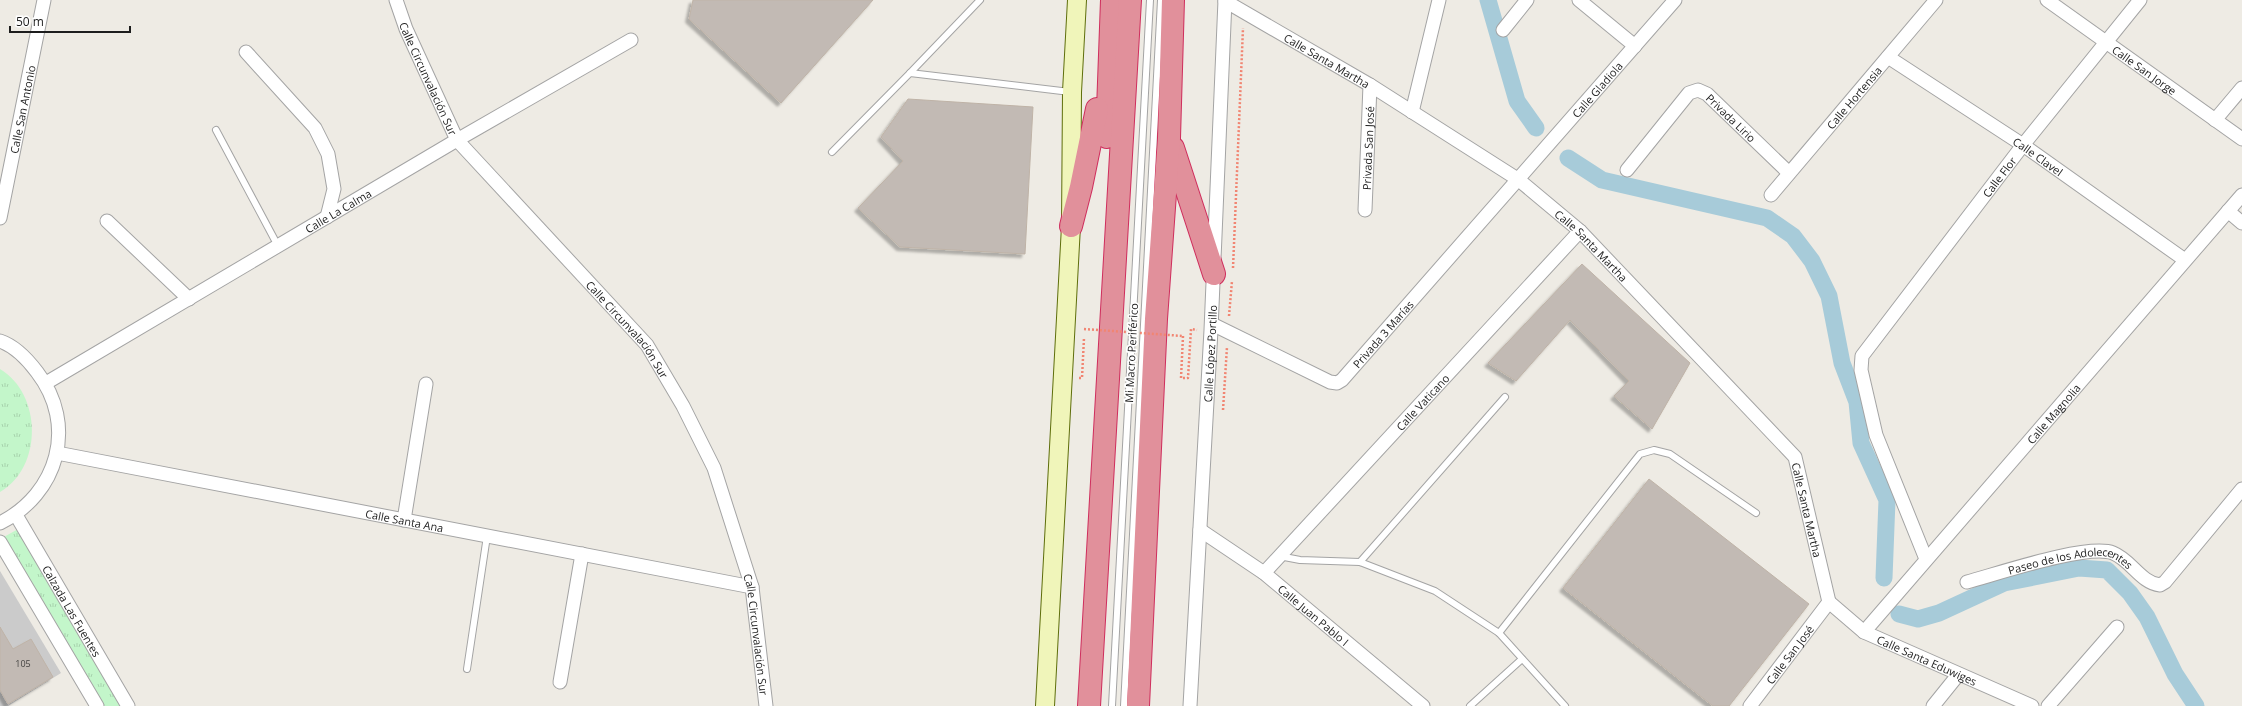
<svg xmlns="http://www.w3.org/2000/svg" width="2242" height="706" viewBox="0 0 2242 706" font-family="'Open Sans',sans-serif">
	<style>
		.religious { fill: #cbcbcb }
		.park { fill: url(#park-tufts) }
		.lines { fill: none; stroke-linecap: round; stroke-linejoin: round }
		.canal { stroke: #a7cbd9; stroke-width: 17 }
		.building { fill: #c2bab4; stroke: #bfb3a7; filter: url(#shadow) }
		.lane-casing { stroke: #a4a4a4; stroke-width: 8 }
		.street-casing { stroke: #a4a4a4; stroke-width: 15 }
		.secondary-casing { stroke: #5e6e0b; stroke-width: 20 }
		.highway-casing { stroke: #cf2e5d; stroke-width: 24 }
		.path { stroke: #f18572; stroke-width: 2.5; stroke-dasharray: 2 2; stroke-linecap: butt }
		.lane { stroke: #fff; stroke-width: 6 }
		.street { stroke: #fff; stroke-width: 13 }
		.secondary { stroke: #f0f5ba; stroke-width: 18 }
		.highway { stroke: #e1909b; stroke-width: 22 }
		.path-bridge { stroke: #f18572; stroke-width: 2.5; stroke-dasharray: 2 2; stroke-linecap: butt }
		.labels { text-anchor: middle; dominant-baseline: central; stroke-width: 3.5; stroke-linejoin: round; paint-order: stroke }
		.number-label { font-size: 9px; fill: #464443 }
		.street-label { font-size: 11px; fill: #1d1d1d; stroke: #fff }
	</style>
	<defs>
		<pattern id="park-tufts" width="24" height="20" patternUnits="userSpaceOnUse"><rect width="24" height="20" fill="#c3f6ca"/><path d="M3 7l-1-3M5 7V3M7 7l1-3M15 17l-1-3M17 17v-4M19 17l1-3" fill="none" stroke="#a7d2ad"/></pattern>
		<filter id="shadow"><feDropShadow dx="-3.5" dy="3.5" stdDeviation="1" flood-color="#0004"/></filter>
	</defs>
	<rect width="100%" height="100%" fill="#eeebe4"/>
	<!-- religious -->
	<polygon class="religious" points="0,571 61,673 8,706 0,706"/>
	<!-- park -->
	<g class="park">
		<path d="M0 369C42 394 43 467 0 492Z"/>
		<polygon points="20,528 123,706 102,706 2,538"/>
	</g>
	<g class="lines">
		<!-- canal -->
		<g class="canal">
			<polyline points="1488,0 1517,101 1536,128"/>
			<polyline points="1568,158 1602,180 1767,218 1793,236 1812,261 1829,296 1842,363 1857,402 1861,443 1887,500 1884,578"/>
			<polyline points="1899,614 1918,619 1939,613 2004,583 2079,568 2107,570 2130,593 2147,617 2175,674 2196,706"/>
		</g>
	</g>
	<!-- building -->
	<g class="building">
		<polygon points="693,0 873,0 781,103 689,19"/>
		<polygon points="908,99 1033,107 1025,254 900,247 858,208 903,161 881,137"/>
		<polygon points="1582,264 1690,363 1652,429 1614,396 1629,381 1570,320 1516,381 1488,363"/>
		<polygon points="1649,479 1809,604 1729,706 1713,706 1563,588"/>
		<polygon points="0,627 13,649 31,639 53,677 8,704 0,690"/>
	</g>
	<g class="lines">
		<defs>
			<g id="lane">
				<polyline points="910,73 980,0"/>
				<polyline points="216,130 278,246"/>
				<polyline points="832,152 910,73 1070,92"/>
				<polyline points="1279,556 1300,560 1360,562 1435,591 1499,633 1565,706"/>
				<polyline points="1360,562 1505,397"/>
				<polyline points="1499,633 1640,454 1654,450 1670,454 1756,513"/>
				<polyline points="467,669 487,536"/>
				<polyline points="1112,706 1150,0"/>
				<polyline points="1124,706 1161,0"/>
				<polyline points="1470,706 1522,659"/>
			</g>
			<g id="street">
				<path id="s1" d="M396 0 406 29 457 140 647 345 683 406 714 468 752 587 766 706"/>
				<polyline points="1579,0 1635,46"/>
				<path id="s2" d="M2047 0 2242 139"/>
				<path id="s3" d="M1225 1 1370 85 1519 180 1580 231 1795 457 1829 602"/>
				<polyline points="1503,30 1527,0"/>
				<polyline points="246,52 315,128 328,154 334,189 327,217"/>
				<path id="s4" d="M1888 57 2023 145 2185 260"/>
				<polyline points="1412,112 1439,0"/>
				<polyline points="2215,120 2242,88"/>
				<path id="s5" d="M1627 170 1689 93 1698 90 1707 94 1789 173"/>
				<path id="s6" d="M1771 195 1936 0"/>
				<path id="s7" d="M1365 210 1370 85"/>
				<polyline points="2228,211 2242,223"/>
				<path id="s8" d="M0 218 44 0"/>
				<polyline points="107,221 189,299"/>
				<path id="s9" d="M1212 324 1330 382 1337 383 1342 380 1675 0"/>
				<path d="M0 341C15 346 28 360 37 372 78 425 58 494 0 523"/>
				<path id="s10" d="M46 383 457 140 631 40"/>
				<path id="s11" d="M57 453 752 587"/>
				<path id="s12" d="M16 515 128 706"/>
				<polyline points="404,520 426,384"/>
				<path id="s13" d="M1200 530 1264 573 1423 706"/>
				<polyline points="0,542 97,706"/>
				<path id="s14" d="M1926 559 1876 435 1861 370 1862 356 2023 145 2140 0"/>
				<path id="s15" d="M1264 573 1580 231"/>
				<path id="s16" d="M1967 582C1997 574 2088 543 2113 553 2131 560 2141 583 2160 585L2165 582 2242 489"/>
				<path id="s17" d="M1829 602 1864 632 2032 706"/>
				<path id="s18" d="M1864 632 2242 195"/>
				<polyline points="560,682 582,554"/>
				<path id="s19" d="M1190 706 1211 330 1225 0"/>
				<path id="s20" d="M1750 706 1829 602"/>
				<polyline points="1933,706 1958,675"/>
				<polyline points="2048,706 2117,627"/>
			</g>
			<polyline id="secondary" points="1045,706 1071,226 1072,92 1077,0"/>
			<g id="highway">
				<polyline points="1107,137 1112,0"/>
				<polyline points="1173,148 1214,274"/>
				<polyline points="1071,226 1081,187 1097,109"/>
				<polyline points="1089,706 1130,0"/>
				<polyline points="1138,706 1156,319 1169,138 1173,0"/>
			</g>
		</defs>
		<!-- lane casing -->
		<use href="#lane" class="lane-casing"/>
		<!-- street casing -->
		<use href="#street" class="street-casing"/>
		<!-- secondary casing -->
		<use href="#secondary" class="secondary-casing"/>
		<!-- highway casing -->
		<use href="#highway" class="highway-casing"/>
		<!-- path -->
		<g class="path">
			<polyline points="1233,268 1243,28"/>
			<polyline points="1229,316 1232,281"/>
			<polyline points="1183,336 1181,378 1188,378 1191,329 1197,330"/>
			<polyline points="1079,378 1082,378 1084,338"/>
			<polyline points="1223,410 1227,347"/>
		</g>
		<!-- lane -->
		<use href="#lane" class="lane"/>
		<!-- street -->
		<use href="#street" class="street"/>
		<!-- secondary -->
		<use href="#secondary" class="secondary"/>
		<!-- highway -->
		<use href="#highway" class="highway"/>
		<!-- path-bridge -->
		<polyline class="path-bridge" points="1084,329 1183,336"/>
	</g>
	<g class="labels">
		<!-- number labels -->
		<g class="number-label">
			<text x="23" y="663">105</text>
		</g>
		<!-- street labels -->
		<g class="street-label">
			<text stroke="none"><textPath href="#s3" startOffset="118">Calle Santa Martha</textPath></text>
			<text stroke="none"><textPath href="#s2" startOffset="120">Calle San Jorge</textPath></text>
			<text stroke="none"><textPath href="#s1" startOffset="85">Calle Circunvalación Sur</textPath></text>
			<text stroke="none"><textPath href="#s9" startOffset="531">Calle Gladiola</textPath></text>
			<text stroke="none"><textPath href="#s6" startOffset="128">Calle Hortensia</textPath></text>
			<text stroke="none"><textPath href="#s8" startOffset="111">Calle San Antonio</textPath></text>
			<text stroke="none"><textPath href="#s5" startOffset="152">Privada Lirio</textPath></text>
			<text stroke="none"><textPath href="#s7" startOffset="62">Privada San José</textPath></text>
			<text stroke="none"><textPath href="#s4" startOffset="180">Calle Clavel</textPath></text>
			<text stroke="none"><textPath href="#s14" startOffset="440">Calle Flor</textPath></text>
			<text stroke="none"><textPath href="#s10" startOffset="339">Calle La Calma</textPath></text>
			<text stroke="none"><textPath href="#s3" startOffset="442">Calle Santa Martha</textPath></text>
			<text stroke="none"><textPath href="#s1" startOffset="408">Calle Circunvalación Sur</textPath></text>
			<text stroke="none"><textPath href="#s9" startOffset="206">Privada 3 Marías</textPath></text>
			<text transform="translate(1131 353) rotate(-87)">Mi Macro Periférico</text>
			<text stroke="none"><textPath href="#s19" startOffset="353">Calle López Portillo</textPath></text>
			<text stroke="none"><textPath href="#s15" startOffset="233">Calle Vaticano</textPath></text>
			<text stroke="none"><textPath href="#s18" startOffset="289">Calle Magnolia</textPath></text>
			<text stroke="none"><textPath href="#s3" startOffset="790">Calle Santa Martha</textPath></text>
			<text stroke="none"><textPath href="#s11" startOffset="354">Calle Santa Ana</textPath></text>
			<text stroke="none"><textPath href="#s16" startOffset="108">Paseo de los Adolecentes</textPath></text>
			<text stroke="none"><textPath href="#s12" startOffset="111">Calzada Las Fuentes</textPath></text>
			<text stroke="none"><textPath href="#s13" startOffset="142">Calle Juan Pablo I</textPath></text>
			<text stroke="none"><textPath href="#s1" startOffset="745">Calle Circunvalación Sur</textPath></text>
			<text stroke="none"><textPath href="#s20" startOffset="65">Calle San José</textPath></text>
			<text stroke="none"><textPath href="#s17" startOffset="115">Calle Santa Eduwiges</textPath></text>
		</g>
	</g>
	<!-- scale -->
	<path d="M10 26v6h120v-6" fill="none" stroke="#1d1d1d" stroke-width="2"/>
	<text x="16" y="26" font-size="12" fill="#1d1d1d" stroke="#ffffff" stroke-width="3" paint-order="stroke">50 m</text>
</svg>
